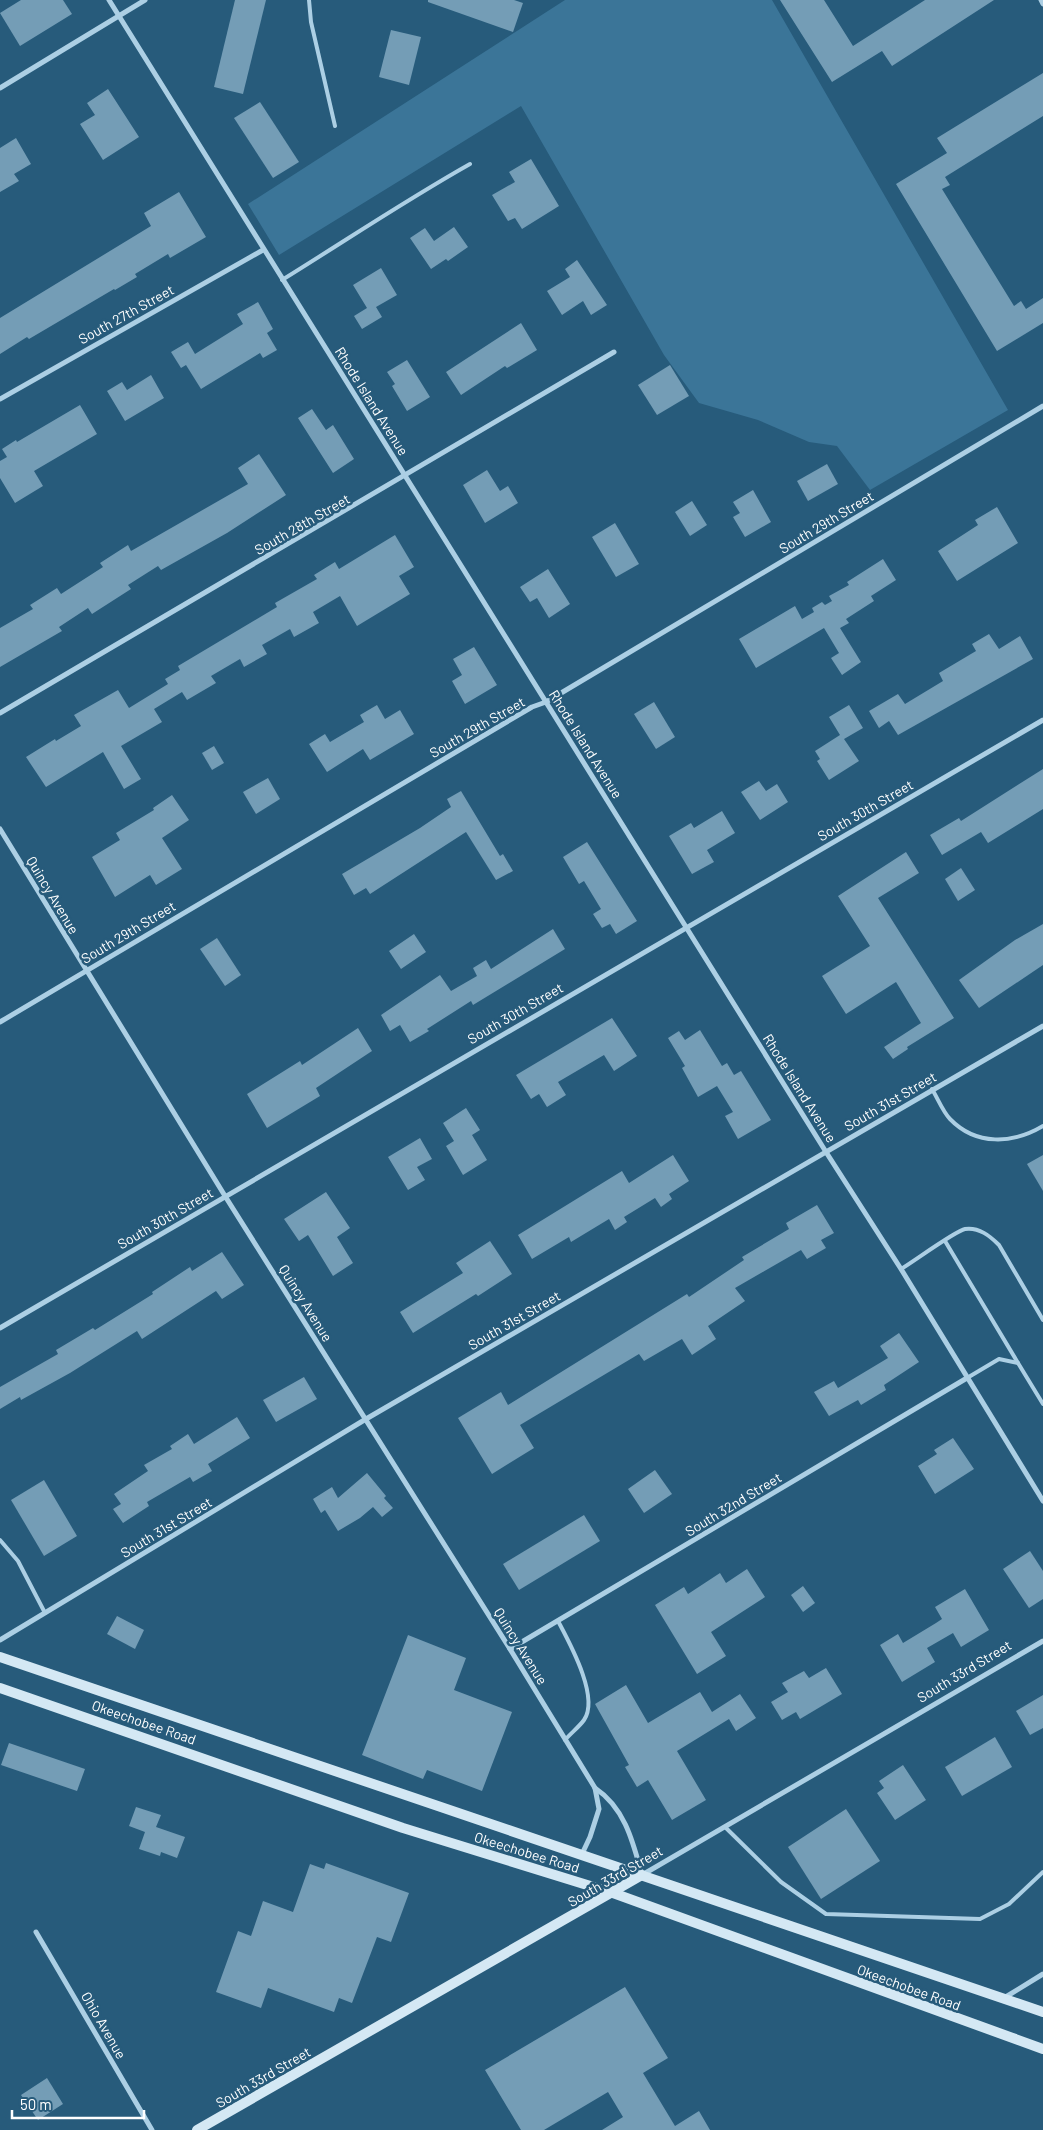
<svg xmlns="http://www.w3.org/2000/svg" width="1043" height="2130" viewBox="0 0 1043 2130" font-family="Barlow,sans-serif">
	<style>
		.green { fill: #3b7598 }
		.building { fill: #749db6 }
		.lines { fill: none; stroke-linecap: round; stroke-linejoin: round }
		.lane { stroke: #accfe4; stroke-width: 4 }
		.street { stroke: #accfe4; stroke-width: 5 }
		.secondary { stroke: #d4e8f4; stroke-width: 10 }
		.labels { text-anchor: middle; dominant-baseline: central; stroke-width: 5; stroke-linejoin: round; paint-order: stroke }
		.street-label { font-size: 14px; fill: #fff; stroke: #275b7b }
	</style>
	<rect width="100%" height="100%" fill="#275b7b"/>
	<!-- green -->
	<polygon class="green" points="565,0 772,0 1008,410 870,490 837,446 809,442 758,420 699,403 664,355 521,106 279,255 248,204"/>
	<!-- building -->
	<g class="building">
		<polygon points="21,0 63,0 72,14 20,46 0,13"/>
		<polygon points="235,0 266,0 243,94 214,87"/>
		<polygon points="428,0 514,0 523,3 513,32 428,2"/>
		<polygon points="780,0 824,0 853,46 925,0 994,0 892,66 882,51 832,82"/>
		<polygon points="391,30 421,37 409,85 379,77"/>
		<polygon points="1043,73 1043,116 945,177 950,185 942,189 1014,306 1021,301 1026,309 1043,298 1043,323 997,351 896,184 947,153 937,138"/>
		<polygon points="108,89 139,137 103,160 80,124 95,115 87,103"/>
		<polygon points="260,102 299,162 273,178 234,118"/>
		<polygon points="16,138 31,164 14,174 19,181 0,192 0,148"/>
		<polygon points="531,159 559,206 522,229 515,218 508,221 492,195 515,182 509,172"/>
		<polygon points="179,192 206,237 170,258 168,254 135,274 137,277 115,290 114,289 29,339 27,337 0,354 0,318 151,226 144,213"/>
		<polygon points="454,227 468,247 448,261 446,259 431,269 410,238 425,228 434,241"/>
		<polygon points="577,260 607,305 591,315 583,301 562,315 547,291 570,277 565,269"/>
		<polygon points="381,268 397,295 376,307 382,317 362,329 354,316 367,308 353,285"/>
		<polygon points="258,302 273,329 267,333 277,350 263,358 260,353 201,389 186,365 181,368 171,352 188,342 195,354 243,324 237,314"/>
		<polygon points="521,323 537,350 507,368 505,366 461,395 446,372"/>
		<polygon points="407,360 430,397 407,411 392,386 395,384 387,372"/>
		<polygon points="670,365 689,396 657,415 638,385"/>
		<polygon points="151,375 164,398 125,421 107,391 122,382 127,390"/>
		<polygon points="80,405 97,434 34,471 43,486 15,503 0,478 0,461 7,457 2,449 16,440 17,442"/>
		<polygon points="312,409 326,430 333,425 354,459 333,473 298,418"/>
		<polygon points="259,454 286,495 227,533 161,570 158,566 128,585 131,589 92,614 88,608 59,627 62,631 0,667 0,628 33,609 30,605 57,588 61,594 103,567 100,563 128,545 131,551 248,484 238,468"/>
		<polygon points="827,464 838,484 808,501 797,481"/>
		<polygon points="487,470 500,491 508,486 518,503 485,523 463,485"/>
		<polygon points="753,490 771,522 745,537 733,517 740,513 733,502"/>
		<polygon points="692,501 707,525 690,536 675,512"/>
		<polygon points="997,507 1018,543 957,581 938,551 978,525 975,520"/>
		<polygon points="615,523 639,564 616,577 592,537"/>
		<polygon points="395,535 414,567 399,576 410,594 357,626 340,596 313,612 319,623 294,637 290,629 262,645 267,654 244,667 240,659 211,676 216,683 187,700 182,692 154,709 162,722 121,746 141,779 124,789 103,752 46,787 26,757 55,739 56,741 81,726 74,715 118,690 129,708 168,684 165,679 180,670 178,666 277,607 275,603 317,579 314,575 335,562 339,569"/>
		<polygon points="883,559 896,580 871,596 874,601 846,619 849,623 840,628 861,662 842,675 831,658 839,653 824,628 756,668 739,639 795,606 802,619 814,612 812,608 822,602 825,605 832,601 829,596 849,585 847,582"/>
		<polygon points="548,569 570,604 549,618 537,598 530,602 520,587"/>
		<polygon points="989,634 999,649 1020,636 1033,659 898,735 889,721 879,728 869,711 898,694 905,704 943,681 939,673 976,651 972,644"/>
		<polygon points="474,647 497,685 465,704 452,681 462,675 453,659"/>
		<polygon points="654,702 675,737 656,749 634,714"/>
		<polygon points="377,705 385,719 400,710 414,734 370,760 363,749 327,772 309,744 325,734 330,742 364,722 360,715"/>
		<polygon points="849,705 863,728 844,739 859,761 829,780 817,761 820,759 815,751 840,735 829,717"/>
		<polygon points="214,746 224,763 212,770 202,753"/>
		<polygon points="1043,769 1043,809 988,843 981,832 942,855 930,835 959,818 961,821"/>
		<polygon points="268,778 280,799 256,814 243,792"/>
		<polygon points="759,781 766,791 777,784 788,802 760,820 741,792"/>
		<polygon points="461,791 500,856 503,854 513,871 496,880 466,832 370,894 366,888 354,895 342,874 420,828 451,807 447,799"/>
		<polygon points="172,795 189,820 162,838 182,869 156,885 150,875 115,897 92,857 120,840 116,833 154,810 153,808"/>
		<polygon points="722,811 735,833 707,850 714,862 692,874 669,836 691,823 694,828"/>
		<polygon points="587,842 637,921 616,934 610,924 602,928 593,914 601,909 584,881 579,884 563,857"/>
		<polygon points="906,852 919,873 878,898 954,1018 907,1047 908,1049 893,1059 884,1047 921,1023 896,982 846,1014 822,976 870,946 838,896"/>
		<polygon points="961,868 975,890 958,901 945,879"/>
		<polygon points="1043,924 1043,965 979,1008 959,980 1015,940"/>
		<polygon points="553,929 565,949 473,1005 471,1001 427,1029 429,1031 410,1042 400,1025 390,1031 381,1015 440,975 451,991 477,976 473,968 486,960 491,969"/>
		<polygon points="414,934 426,952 401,969 389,951"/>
		<polygon points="217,938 241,975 225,986 200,949"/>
		<polygon points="612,1018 637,1056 614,1071 604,1055 558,1082 566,1095 547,1107 539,1094 531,1099 516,1075"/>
		<polygon points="358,1028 372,1051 316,1088 320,1096 267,1128 247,1094 300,1061 302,1065"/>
		<polygon points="700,1030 722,1066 727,1063 734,1075 741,1071 771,1120 738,1139 725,1116 733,1112 717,1086 698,1097 682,1068 685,1066 668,1038 679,1031 685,1040"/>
		<polygon points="466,1108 480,1130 472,1135 487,1160 463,1175 446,1146 454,1141 443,1123"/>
		<polygon points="420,1138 432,1159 417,1167 425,1180 408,1190 388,1157"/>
		<polygon points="673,1155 689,1181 669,1194 672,1199 661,1207 655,1198 624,1217 627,1222 615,1230 609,1219 571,1242 569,1237 532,1259 518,1235 622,1171 629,1183"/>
		<polygon points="1043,1155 1043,1191 1027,1164"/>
		<polygon points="326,1192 350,1228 337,1237 353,1263 333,1276 308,1235 299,1241 284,1219"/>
		<polygon points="817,1205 834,1233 821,1240 826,1248 807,1259 801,1250 735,1288 745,1301 708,1326 716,1339 692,1355 682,1339 644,1361 639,1354 520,1425 534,1448 492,1474 458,1418 501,1392 508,1405 687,1294 689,1297 744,1260 742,1257 789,1229 786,1223"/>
		<polygon points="490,1241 512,1274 478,1296 476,1294 413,1333 400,1312 463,1273 456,1263"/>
		<polygon points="222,1252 244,1285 222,1299 216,1291 142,1339 137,1331 70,1373 21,1400 20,1397 0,1409 0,1387 58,1354 56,1350 93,1328 95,1330 153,1294 152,1292 190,1267 192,1271"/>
		<polygon points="899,1333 919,1362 884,1385 886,1390 861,1405 858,1400 829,1416 814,1392 834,1381 838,1388 888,1358 880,1346"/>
		<polygon points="304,1377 317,1399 276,1422 263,1400"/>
		<polygon points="237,1417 250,1438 208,1464 212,1471 193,1482 190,1477 147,1502 149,1506 123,1523 113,1509 121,1504 114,1494 148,1471 144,1465 172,1449 170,1446 188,1434 194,1444"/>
		<polygon points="953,1438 974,1469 935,1494 918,1466 937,1454 934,1450"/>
		<polygon points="655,1470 672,1494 644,1513 628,1489"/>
		<polygon points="367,1473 386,1496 384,1498 393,1508 382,1517 373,1507 360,1518 338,1531 325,1510 321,1513 313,1499 332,1487 338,1498"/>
		<polygon points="44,1480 77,1536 44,1556 11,1500"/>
		<polygon points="584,1515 600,1541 519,1590 503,1564"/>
		<polygon points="1030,1551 1043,1571 1043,1599 1029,1608 1003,1569"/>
		<polygon points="747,1569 765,1597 711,1632 726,1656 697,1674 655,1605 684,1587 688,1594 720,1573 726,1583"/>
		<polygon points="803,1586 815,1603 803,1612 791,1595"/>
		<polygon points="965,1589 989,1630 961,1647 953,1633 927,1648 935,1662 902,1682 880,1645 898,1634 903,1643 936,1623 942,1619 935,1607"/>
		<polygon points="117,1616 144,1630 135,1649 107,1634"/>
		<polygon points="408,1635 466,1658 454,1690 512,1712 482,1791 427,1770 423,1779 362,1755"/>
		<polygon points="826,1668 842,1694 800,1719 796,1712 782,1720 771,1702 788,1692 782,1683 804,1671 809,1678"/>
		<polygon points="626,1685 648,1723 700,1692 712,1712 740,1694 756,1718 736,1731 729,1719 677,1751 706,1800 672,1820 648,1780 637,1787 625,1767 629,1765 595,1704"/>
		<polygon points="1043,1695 1043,1728 1030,1735 1016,1711"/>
		<polygon points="995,1737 1012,1767 962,1796 945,1767"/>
		<polygon points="9,1743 85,1769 77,1791 1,1765"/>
		<polygon points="903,1765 926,1800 895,1820 877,1793 884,1788 879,1781"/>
		<polygon points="136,1807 161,1815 156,1827 185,1837 177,1858 161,1852 160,1856 139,1849 145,1832 129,1826"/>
		<polygon points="846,1809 880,1861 821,1899 788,1847"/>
		<polygon points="326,1863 409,1893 391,1942 377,1937 352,2003 339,1998 334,2012 268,1988 261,2008 216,1992 238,1931 251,1936 263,1901 293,1912 310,1864 324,1869"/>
		<polygon points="625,1987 668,2058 643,2073 675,2126 699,2111 710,2130 602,2130 623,2117 608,2092 544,2130 521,2130 485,2070"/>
		<polygon points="47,2078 63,2104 38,2120 21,2095"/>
	</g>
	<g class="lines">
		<!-- lane -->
		<g class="lane">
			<polyline points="309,0 311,22 335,126"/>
			<path d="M282 280C345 241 406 200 470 164"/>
			<path d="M932 1089C938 1099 943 1112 950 1119 976 1146 1013 1144 1043 1126"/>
			<polyline points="945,1241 1018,1363"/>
			<path d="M901 1269C913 1262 955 1231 965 1229 979 1227 990 1236 999 1245L1043 1320"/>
			<polyline points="967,1378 999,1359 1018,1363 1043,1404"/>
			<polyline points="0,1540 18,1561 45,1613"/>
			<path d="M558 1621C569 1642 600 1697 584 1720 579 1727 571 1733 565 1740"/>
			<polyline points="726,1828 781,1882 826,1914 980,1919 1009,1904 1043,1872"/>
		</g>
		<!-- street -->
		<g class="street">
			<polyline points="109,0 826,1152 901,1269 1043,1501"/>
			<polyline points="1041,0 1043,4"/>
			<polyline points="0,88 145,0"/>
			<polyline points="0,399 263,250"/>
			<polyline points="0,713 614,352"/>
			<polyline points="0,829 225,1196 510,1649 595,1788 599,1809 590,1837 582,1854"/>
			<polyline points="0,1022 532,707 546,702 1043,406"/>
			<polyline points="0,1328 1043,720"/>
			<polyline points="0,1640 366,1419 1043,1026"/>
			<polyline points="510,1649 967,1378"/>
			<path d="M595 1788C625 1808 633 1842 642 1875L1043 1641"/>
			<polyline points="36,1932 152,2130"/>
			<polyline points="1004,1998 1043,1974"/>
		</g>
		<!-- secondary -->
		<g class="secondary">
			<polyline points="0,1657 1043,2012"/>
			<polyline points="0,1688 403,1828 613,1893 1043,2049"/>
			<polyline points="197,2130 642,1875"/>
		</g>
	</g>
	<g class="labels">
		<!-- street labels -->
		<g class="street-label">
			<text transform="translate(126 314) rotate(-29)">South 27th Street</text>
			<text transform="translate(372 401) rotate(58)">Rhode Island Avenue</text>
			<text transform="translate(826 522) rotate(-31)">South 29th Street</text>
			<text transform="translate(302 524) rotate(-30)">South 28th Street</text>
			<text transform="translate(477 727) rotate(-30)">South 29th Street</text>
			<text transform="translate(586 744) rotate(58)">Rhode Island Avenue</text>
			<text transform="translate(865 810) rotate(-30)">South 30th Street</text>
			<text transform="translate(53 895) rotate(59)">Quincy Avenue</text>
			<text transform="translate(128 932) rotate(-31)">South 29th Street</text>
			<text transform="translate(515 1013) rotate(-30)">South 30th Street</text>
			<text transform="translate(800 1088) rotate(58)">Rhode Island Avenue</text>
			<text transform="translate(890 1101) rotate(-30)">South 31st Street</text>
			<text transform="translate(165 1218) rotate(-30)">South 30th Street</text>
			<text transform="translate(306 1303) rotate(58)">Quincy Avenue</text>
			<text transform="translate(514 1320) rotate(-30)">South 31st Street</text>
			<text transform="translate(733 1504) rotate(-31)">South 32nd Street</text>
			<text transform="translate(166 1527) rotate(-31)">South 31st Street</text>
			<text transform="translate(521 1646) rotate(58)">Quincy Avenue</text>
			<text transform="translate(964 1671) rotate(-31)">South 33rd Street</text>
			<text transform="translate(144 1722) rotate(19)">Okeechobee Road</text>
			<text transform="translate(527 1852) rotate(17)">Okeechobee Road</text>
			<text transform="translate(615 1876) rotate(-30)">South 33rd Street</text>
			<text transform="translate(909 1987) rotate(20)">Okeechobee Road</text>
			<text transform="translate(104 2025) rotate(60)">Ohio Avenue</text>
			<text transform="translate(263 2077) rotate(-30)">South 33rd Street</text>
		</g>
	</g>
	<!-- scale -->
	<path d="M12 2110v8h132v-8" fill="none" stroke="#ffffff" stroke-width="2.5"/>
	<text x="20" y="2110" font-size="15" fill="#ffffff" stroke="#275b7b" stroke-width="4" paint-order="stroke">50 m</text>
</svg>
